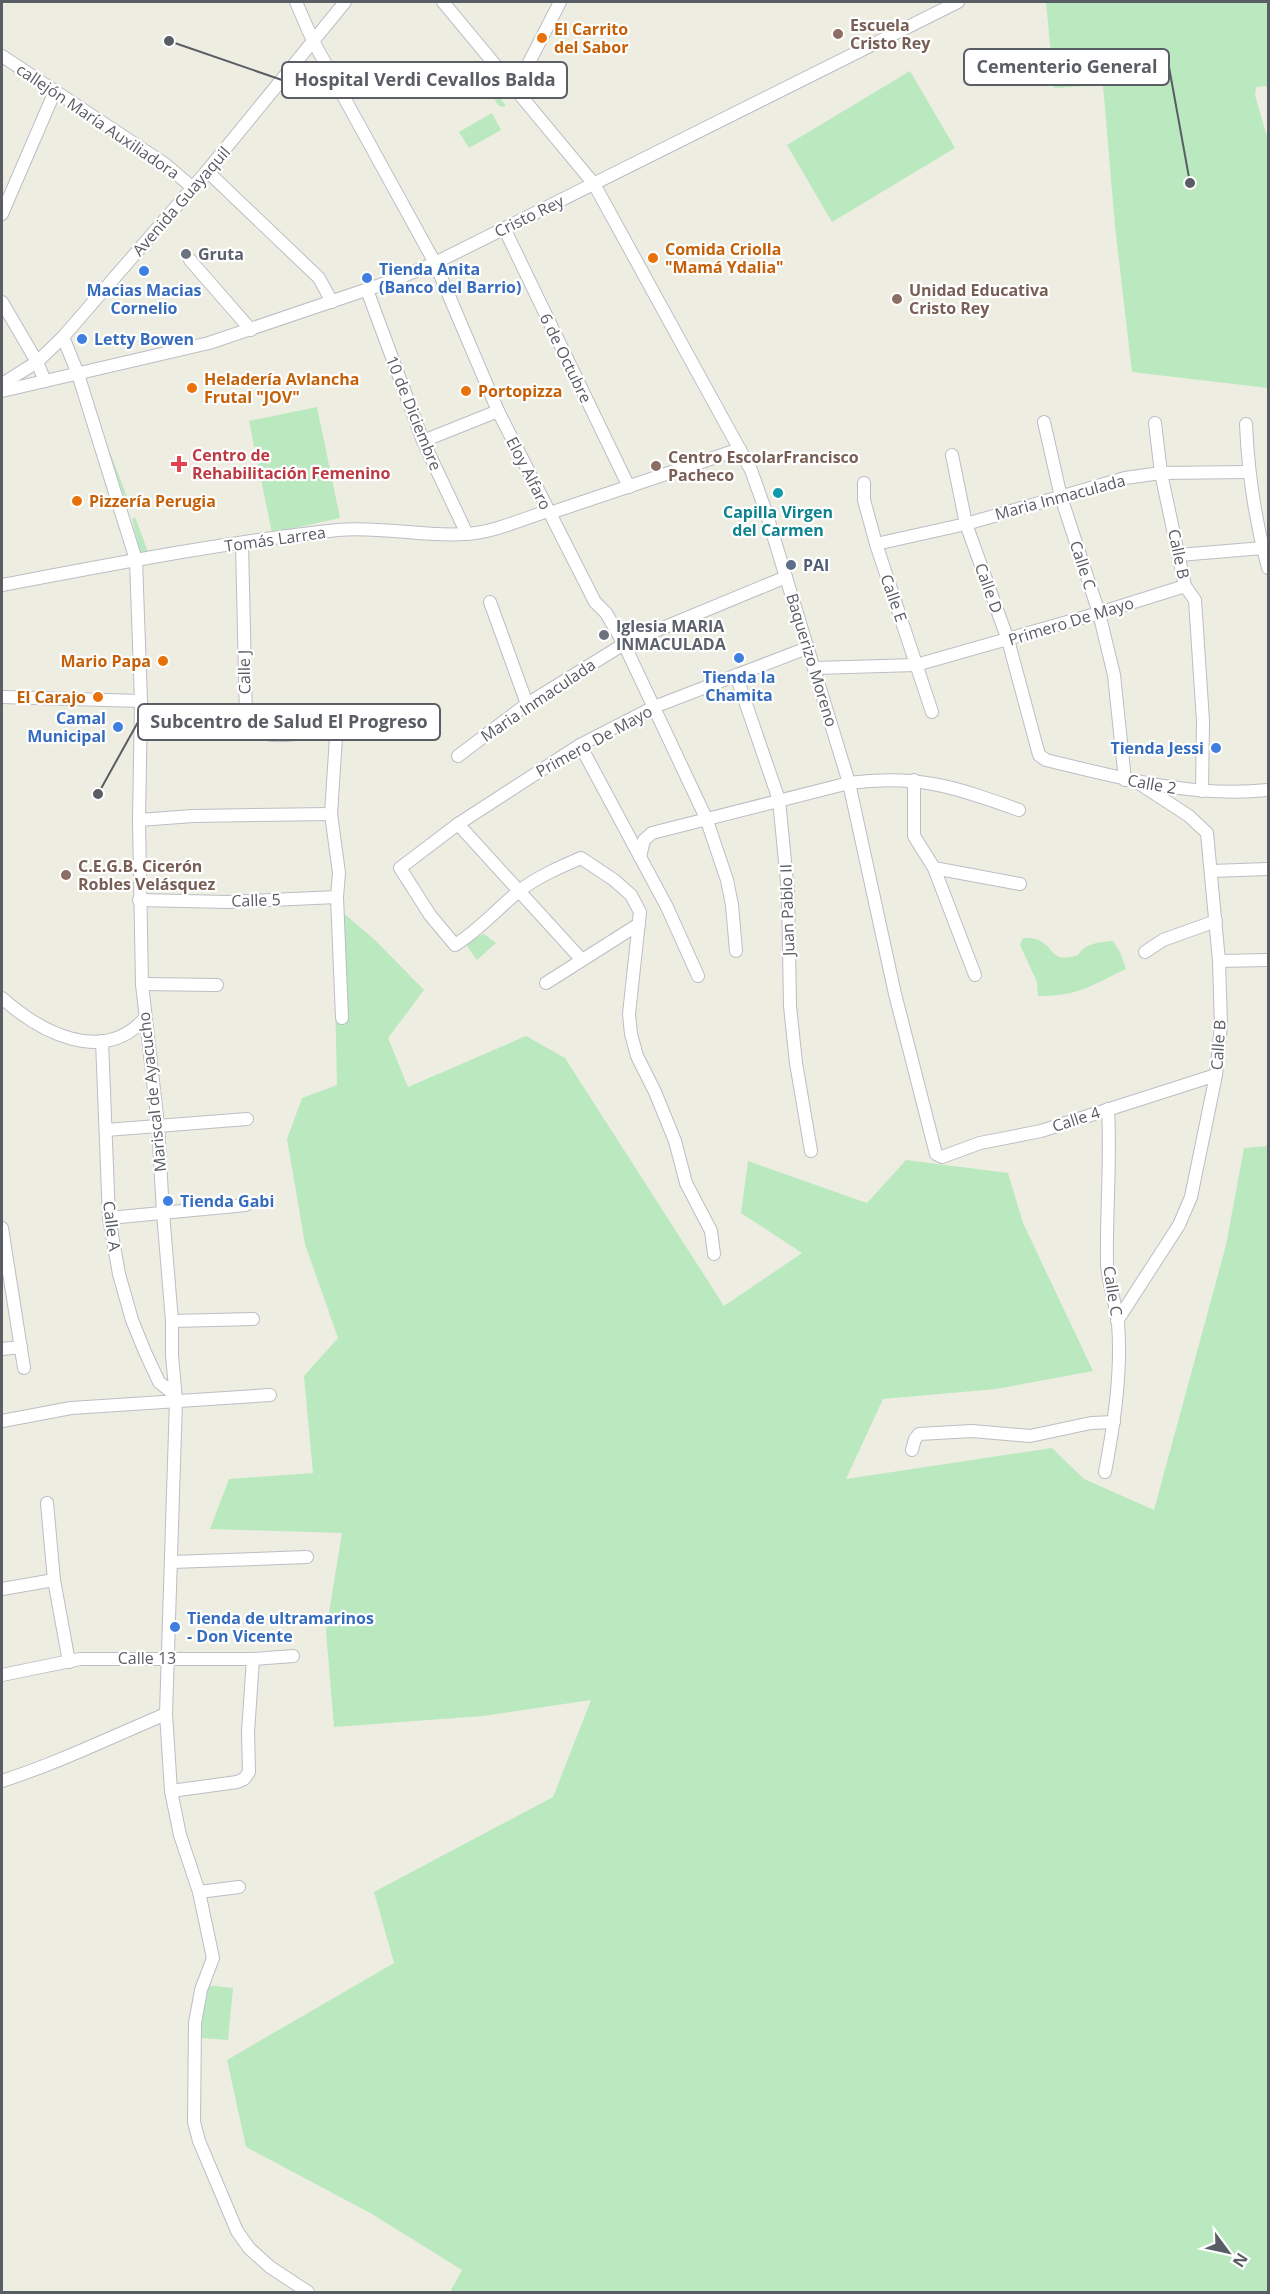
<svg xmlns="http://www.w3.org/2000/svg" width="1270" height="2294" viewBox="0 0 1270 2294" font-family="'Open Sans',sans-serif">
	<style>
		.green { fill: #bae9c0 }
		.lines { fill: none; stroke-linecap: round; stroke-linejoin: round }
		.minor-casing { stroke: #bbbec4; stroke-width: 14 }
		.minor { stroke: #fff; stroke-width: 12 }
		.education-dot { fill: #8d6e63; stroke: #fff; stroke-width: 2 }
		.food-dot { fill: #e8710a; stroke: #fff; stroke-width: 2 }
		.worship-dot { fill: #6b7280; stroke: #fff; stroke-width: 2 }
		.shop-dot { fill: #3f7fe0; stroke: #fff; stroke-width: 2 }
		.health-dot { fill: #e0444e; stroke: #fff; stroke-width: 2 }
		.culture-dot { fill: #0f9aa8; stroke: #fff; stroke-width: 2 }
		.service-dot { fill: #5c6f8a; stroke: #fff; stroke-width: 2 }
		.labels { text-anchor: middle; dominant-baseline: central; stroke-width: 4.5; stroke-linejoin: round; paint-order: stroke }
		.education-label { font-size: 16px; font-weight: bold; fill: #785e54; stroke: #fff; text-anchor: start }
		.food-label { font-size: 16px; font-weight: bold; fill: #c56008; stroke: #fff; text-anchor: start }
		.street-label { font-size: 16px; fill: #595d64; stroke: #fff }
		.worship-label { font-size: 16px; font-weight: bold; fill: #5b616d; stroke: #fff; text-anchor: start }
		.shop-label { font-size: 16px; font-weight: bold; fill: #366cbe; stroke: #fff; text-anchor: start }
		.health-label { font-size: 16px; font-weight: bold; fill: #be3a42; stroke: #fff; text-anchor: start }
		.culture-label { font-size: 16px; font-weight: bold; fill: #0d838f; stroke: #fff }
		.service-label { font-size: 16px; font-weight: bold; fill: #4e5e75; stroke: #fff; text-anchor: start }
		.leader { fill: none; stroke: #595d64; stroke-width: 2 }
		.callout-dot { fill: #595d64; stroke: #fff; stroke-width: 2 }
		.callout { fill: #fff; stroke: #595d64; stroke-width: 2 }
		.callout-label { font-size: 18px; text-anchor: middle; font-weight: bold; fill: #595d64 }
	</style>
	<rect width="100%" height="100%" fill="#eeede1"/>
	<!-- green -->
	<g class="green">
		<polygon points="1046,2 1268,2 1268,86 1256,87 1255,95 1268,140 1268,388 1132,372 1115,226 1103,85 1054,88"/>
		<polygon points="910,71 955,148 832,222 787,145"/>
		<polygon points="485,78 506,106 502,107 498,105 484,81"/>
		<polygon points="492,113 501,130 469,148 459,132"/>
		<polygon points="317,407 340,518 272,533 249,421"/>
		<polygon points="106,442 131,507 128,509"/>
		<polygon points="135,517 148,552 140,553 132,519"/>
		<polygon points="333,904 376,941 424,990 388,1038 408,1087 526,1036 565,1058 724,1306 802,1253 741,1213 748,1161 867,1203 906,1160 1008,1173 1023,1223 1093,1371 996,1389 883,1399 846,1479 1052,1448 1084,1479 1154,1510 1226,1245 1244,1148 1268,1146 1268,2292 450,2292 462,2270 372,2214 246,2147 227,2060 394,1963 374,1892 553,1797 591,1700 483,1716 334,1727 326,1631 342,1533 210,1529 229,1479 313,1473 304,1376 338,1338 305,1244 287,1139 302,1098 337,1085"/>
		<polygon points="484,934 496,943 477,960 465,943"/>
		<path d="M1023 938C1027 938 1034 938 1038 940 1056 947 1049 964 1078 955 1085 943 1100 942 1113 941L1120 952 1126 969C1090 986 1079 996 1038 996L1037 982 1020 945Z"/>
		<polygon points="205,1985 233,1988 228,2040 200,2038"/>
	</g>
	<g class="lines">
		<defs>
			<g id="minor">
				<polyline points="296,2 313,41 435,263 498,411 595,602 606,613 624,644 706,818 727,880 732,905 736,951"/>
				<polyline points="443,2 594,184 751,470 766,512 849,783 895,994 936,1154 942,1157 980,1143 1041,1131 1216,1075"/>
				<polyline points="2,56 165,164 193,188"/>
				<polyline points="516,88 560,2"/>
				<polyline points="207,171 319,278 332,302"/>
				<polyline points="2,214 55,91"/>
				<polyline points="504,228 629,487"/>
				<polyline points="190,260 251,330"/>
				<polyline points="367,290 423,441 467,534"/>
				<polyline points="2,302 37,362 45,381"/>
				<polyline points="63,337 78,374 136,560 141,701 139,820 142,984 158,1125 163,1213 172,1321 172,1355 176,1400 166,1714 171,1791 180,1835 199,1892 213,1958 201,1990 195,2023 194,2122 199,2141 237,2231 249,2248 270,2267 308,2292"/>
				<polyline points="2,384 37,362 63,337 207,171 345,2"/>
				<polyline points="2,391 209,343 389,282 435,263 958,2"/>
				<polyline points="1044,422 1061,497 1099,613 1114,675 1125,780"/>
				<polyline points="1155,423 1161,473 1185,586 1195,600 1203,721 1202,791"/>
				<path d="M1246 424C1248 473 1255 520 1268 568"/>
				<polyline points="423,441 498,411"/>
				<path d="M952 455 966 524 1008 640 1039 755 1046 760C1120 778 1192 798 1268 790"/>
				<polyline points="864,483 864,500 876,544 932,712"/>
				<polyline points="550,513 740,449"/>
				<path d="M242 544 246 719C267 752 313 722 336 737L331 814 339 873 337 897 342 1018"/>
				<polyline points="876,544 966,524 1125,478 1161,473 1248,472"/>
				<polyline points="1179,555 1263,548"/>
				<path d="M2 585C113 564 225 542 338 530 381 526 423 537 465 534 493 533 522 519 548 511"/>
				<polyline points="490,602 527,704"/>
				<polyline points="815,668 916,665 1099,613 1185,586"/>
				<polyline points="736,675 779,800 788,892 790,1006 796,1063 811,1151"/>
				<polyline points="2,697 141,701"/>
				<polyline points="580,745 667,907 698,976"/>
				<polyline points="458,756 527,704 624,644 786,577"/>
				<polyline points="914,780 914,836 934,868 975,975"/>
				<polyline points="139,820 193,816 331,814"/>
				<polyline points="458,824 581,959"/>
				<path d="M640 857 644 840 652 833 849 783C917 774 956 787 1019 810"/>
				<polyline points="934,868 1020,884"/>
				<polyline points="1211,871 1268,869"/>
				<polyline points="139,900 228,902 337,897"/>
				<polyline points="1145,952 1163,940 1216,921"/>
				<polyline points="1219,961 1268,960"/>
				<polyline points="546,983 639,924"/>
				<polyline points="142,984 217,985"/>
				<path d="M2 998C40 1032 103 1066 145 1018"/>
				<polyline points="102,1041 109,1218 119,1274 132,1320 145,1352 159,1382 175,1395"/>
				<polyline points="106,1130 247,1119"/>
				<polyline points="109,1218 246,1205"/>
				<polyline points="2,1228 24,1368"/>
				<path d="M714 1254 711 1231 686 1183 675 1141 655 1092 637 1056 631 1034 629 1014 640 912 631 895 614 880 581 858C560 867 537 877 519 891 497 909 479 930 455 945L430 915 400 868 458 824 580 745 654 707 807 648"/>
				<polyline points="172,1321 253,1319"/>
				<polyline points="1117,1321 1179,1225 1191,1197 1216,1075 1221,1025 1219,961 1207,833 1189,816 1137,782"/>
				<polyline points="2,1349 21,1347"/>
				<polyline points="2,1421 71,1408 270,1395"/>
				<polyline points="912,1450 915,1439 919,1434 972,1431 1030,1436 1091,1423 1114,1422"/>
				<path d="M1105 1472C1114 1424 1122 1372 1118 1323 1116 1303 1108 1284 1107 1264 1106 1212 1111 1161 1108 1109"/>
				<polyline points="47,1503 54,1580 69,1662"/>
				<polyline points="172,1562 307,1557"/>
				<polyline points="2,1589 54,1580"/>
				<polyline points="2,1675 80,1659 253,1659 293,1656"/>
				<path d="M2 1781C58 1763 111 1737 166 1714"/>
				<polyline points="171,1791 237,1782 244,1779 249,1772 248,1732 253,1659"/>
				<polyline points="199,1892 239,1887"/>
			</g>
		</defs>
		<!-- minor casing -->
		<use href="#minor" class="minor-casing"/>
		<!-- minor -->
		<use href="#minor" class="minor"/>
	</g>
	<!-- markers -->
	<g class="education-dot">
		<circle cx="838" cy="34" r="6"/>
		<circle cx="897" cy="299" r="6"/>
		<circle cx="656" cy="466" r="6"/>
		<circle cx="66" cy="875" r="6"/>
	</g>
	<g class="food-dot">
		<circle cx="542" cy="38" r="6"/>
		<circle cx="653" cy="258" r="6"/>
		<circle cx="192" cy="388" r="6"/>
		<circle cx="466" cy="391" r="6"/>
		<circle cx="77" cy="501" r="6"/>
		<circle cx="163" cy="661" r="6"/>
		<circle cx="98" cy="697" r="6"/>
	</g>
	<g class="worship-dot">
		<circle cx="186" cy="254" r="6"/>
		<circle cx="604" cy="635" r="6"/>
	</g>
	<g class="shop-dot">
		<circle cx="144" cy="271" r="6"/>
		<circle cx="367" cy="278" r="6"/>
		<circle cx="82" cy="339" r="6"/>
		<circle cx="739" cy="658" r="6"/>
		<circle cx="118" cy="727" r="6"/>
		<circle cx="1216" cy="748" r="6"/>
		<circle cx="168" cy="1201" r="6"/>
		<circle cx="175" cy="1627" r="6"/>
	</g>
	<path class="health-dot" d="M176 455h6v6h6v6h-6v6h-6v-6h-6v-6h6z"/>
	<circle class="culture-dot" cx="778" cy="493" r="6"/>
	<circle class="service-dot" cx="791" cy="565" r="6"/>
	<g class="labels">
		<!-- education labels -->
		<g class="education-label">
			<text x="850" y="25">Escuela<tspan x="850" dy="18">Cristo Rey</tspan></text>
			<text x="909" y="290">Unidad Educativa<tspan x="909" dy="18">Cristo Rey</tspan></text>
			<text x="668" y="457">Centro EscolarFrancisco<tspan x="668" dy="18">Pacheco</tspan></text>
			<text x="78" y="866">C.E.G.B. Cicerón<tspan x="78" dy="18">Robles Velásquez</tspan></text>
		</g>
		<!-- food labels -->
		<g class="food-label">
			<text x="554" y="29">El Carrito<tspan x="554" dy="18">del Sabor</tspan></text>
			<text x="665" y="249">Comida Criolla<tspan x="665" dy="18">"Mamá Ydalia"</tspan></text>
			<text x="204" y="379">Heladería Avlancha<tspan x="204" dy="18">Frutal "JOV"</tspan></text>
			<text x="478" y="391">Portopizza</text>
			<text x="89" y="501">Pizzería Perugia</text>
			<text x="151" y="661" text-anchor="end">Mario Papa</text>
			<text x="86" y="697" text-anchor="end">El Carajo</text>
		</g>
		<!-- street labels -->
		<g class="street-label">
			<text transform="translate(98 121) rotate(34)">callejón María Auxiliadora</text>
			<text transform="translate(181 201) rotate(-49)">Avenida Guayaquil</text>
			<text transform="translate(529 216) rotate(-26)">Cristo Rey</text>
			<text transform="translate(566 358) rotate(64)">6 de Octubre</text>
			<text transform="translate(414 413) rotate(68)">10 de Diciembre</text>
			<text transform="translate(529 473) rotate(63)">Eloy Alfaro</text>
			<text transform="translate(1060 497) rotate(-15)">Maria Inmaculada</text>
			<text transform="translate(275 539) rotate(-8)">Tomás Larrea</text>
			<text transform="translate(1179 554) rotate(78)">Calle B</text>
			<text transform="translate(1083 565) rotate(72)">Calle C</text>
			<text transform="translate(989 588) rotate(70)">Calle D</text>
			<text transform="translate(894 598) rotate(71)">Calle E</text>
			<text transform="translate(1071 621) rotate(-17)">Primero De Mayo</text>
			<text transform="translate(812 660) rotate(73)">Baquerizo Moreno</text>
			<text transform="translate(244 672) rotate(-91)">Calle J</text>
			<text transform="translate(538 700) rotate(-34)">Maria Inmaculada</text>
			<text transform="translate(594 741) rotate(-29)">Primero De Mayo</text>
			<text transform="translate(1152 784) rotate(10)">Calle 2</text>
			<text transform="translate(256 900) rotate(-2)">Calle 5</text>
			<text transform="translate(787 910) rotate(-92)">Juan Pablo II</text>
			<text transform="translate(1218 1045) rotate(-86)">Calle B</text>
			<text transform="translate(152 1092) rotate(-96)">Mariscal de Ayacucho</text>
			<text transform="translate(1076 1119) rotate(-18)">Calle 4</text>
			<text transform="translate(112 1226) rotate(83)">Calle A</text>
			<text transform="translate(1113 1291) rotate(81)">Calle C</text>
			<text x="147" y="1658">Calle 13</text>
		</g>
		<!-- worship labels -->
		<g class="worship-label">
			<text x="198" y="254">Gruta</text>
			<text x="616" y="626">Iglesia MARIA<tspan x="616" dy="18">INMACULADA</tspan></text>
		</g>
		<!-- shop labels -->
		<g class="shop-label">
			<text x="379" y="269">Tienda Anita<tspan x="379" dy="18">(Banco del Barrio)</tspan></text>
			<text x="144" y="290" text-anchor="middle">Macias Macias<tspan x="144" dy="18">Cornelio</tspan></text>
			<text x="94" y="339">Letty Bowen</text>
			<text x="739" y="677" text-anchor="middle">Tienda la<tspan x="739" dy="18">Chamita</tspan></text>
			<text x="106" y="718" text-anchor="end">Camal<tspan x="106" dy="18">Municipal</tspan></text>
			<text x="1204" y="748" text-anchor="end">Tienda Jessi</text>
			<text x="180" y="1201">Tienda Gabi</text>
			<text x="187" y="1618">Tienda de ultramarinos<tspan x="187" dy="18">- Don Vicente</tspan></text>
		</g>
		<!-- health labels -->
		<g class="health-label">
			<text x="192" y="455">Centro de<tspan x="192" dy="18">Rehabilitación Femenino</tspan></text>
		</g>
		<!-- culture labels -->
		<g class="culture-label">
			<text x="778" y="512">Capilla Virgen<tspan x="778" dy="18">del Carmen</tspan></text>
		</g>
		<!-- service labels -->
		<g class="service-label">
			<text x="803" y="565">PAI</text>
		</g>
	</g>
	<!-- callouts -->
	<path class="leader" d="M1190 183L1169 67M169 41L282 80M98 794L138 722"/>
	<g class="callout-dot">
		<circle cx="1190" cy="183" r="6"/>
		<circle cx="169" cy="41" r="6"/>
		<circle cx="98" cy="794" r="6"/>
	</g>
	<g class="callout">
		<rect x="964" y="49" width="205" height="36" rx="6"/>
		<rect x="282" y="62" width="285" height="36" rx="6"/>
		<rect x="138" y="704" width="302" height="36" rx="6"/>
	</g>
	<g class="callout-label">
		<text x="1067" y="73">Cementerio General</text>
		<text x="425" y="86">Hospital Verdi Cevallos Balda</text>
		<text x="289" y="728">Subcentro de Salud El Progreso</text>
	</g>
	<!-- border -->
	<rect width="1270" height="2294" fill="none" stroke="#595d64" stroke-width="6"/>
	<!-- north arrow -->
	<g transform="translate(1228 2252) rotate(123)" stroke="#ffffff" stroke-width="4.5" paint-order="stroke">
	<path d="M0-4.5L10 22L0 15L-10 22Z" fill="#595d64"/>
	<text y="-9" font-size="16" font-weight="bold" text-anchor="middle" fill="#595d64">N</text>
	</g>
</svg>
